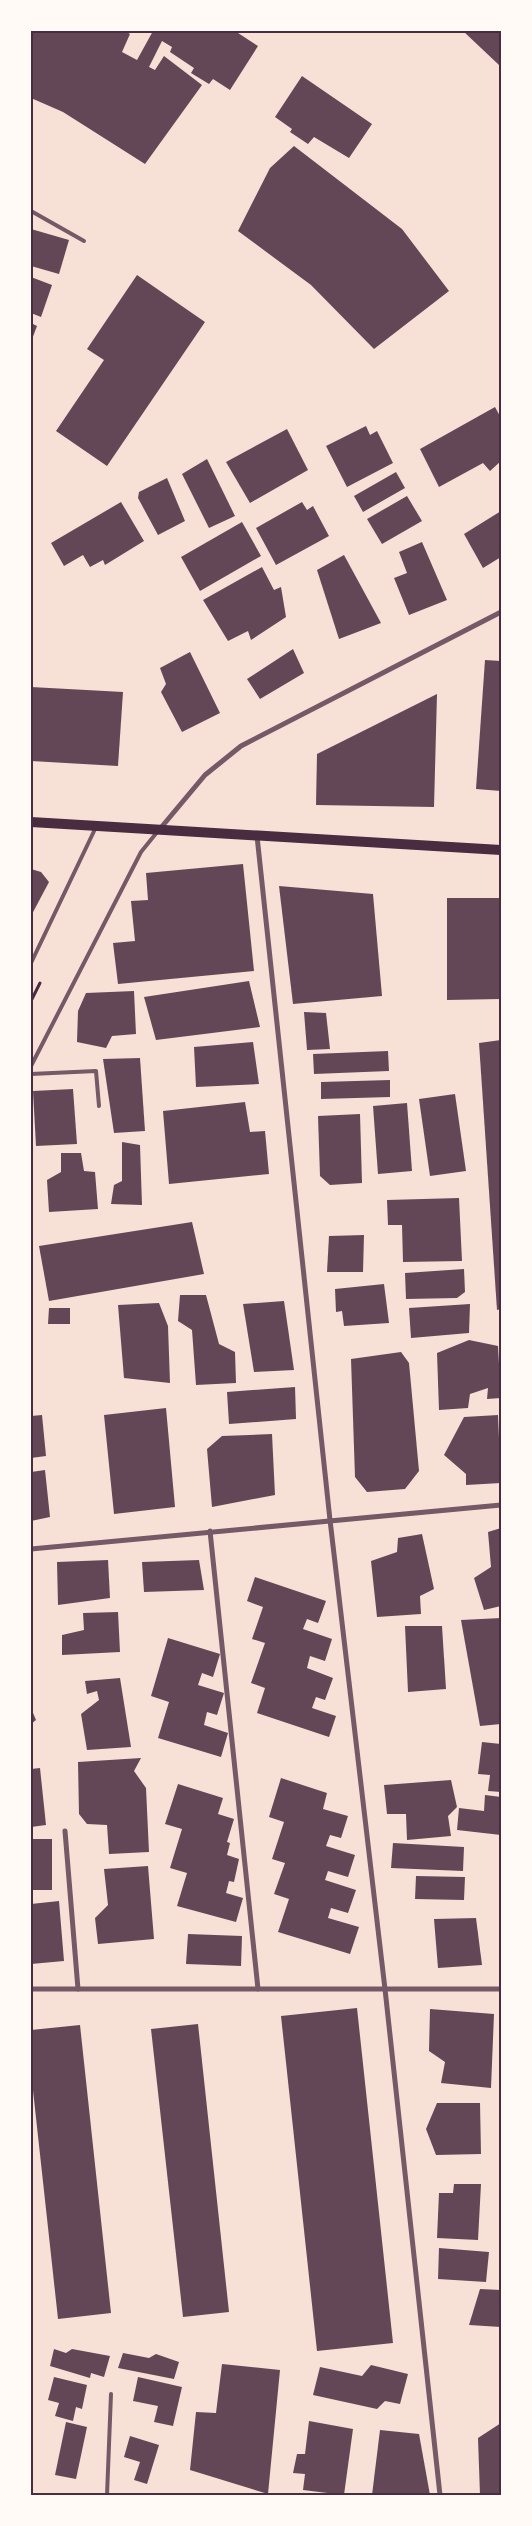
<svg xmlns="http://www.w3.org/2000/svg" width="532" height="2526" viewBox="0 0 532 2526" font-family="Quicksand,sans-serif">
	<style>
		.building { fill: #644757 }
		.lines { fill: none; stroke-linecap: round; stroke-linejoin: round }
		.path { stroke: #4a2c40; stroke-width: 3 }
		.service { stroke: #755966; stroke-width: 4 }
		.minor { stroke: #755966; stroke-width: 5 }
		.secondary { stroke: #4a2c40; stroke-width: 10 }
		.neatline { fill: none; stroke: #4a2c40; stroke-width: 2 }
	</style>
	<rect width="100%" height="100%" fill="#f7e1d7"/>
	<!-- building -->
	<g class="building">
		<polygon points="31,31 125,31 130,34 122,52 137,60 153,31 235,31 258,46 230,90 213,79 209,84 191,73 194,68 170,52 172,47 162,41 149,67 155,70 164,56 202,85 145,164 63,112 31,98"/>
		<polygon points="463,31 501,31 501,68 499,65"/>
		<polygon points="302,76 372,124 349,158 314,137 308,144 290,132 292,129 275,117"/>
		<polygon points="294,146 402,229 449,291 374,349 311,285 238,231 270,168"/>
		<polygon points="31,229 69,240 59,274 31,266"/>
		<polygon points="137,275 205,322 107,466 56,431 104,360 87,349"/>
		<polygon points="31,277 52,285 41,317 31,313"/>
		<polygon points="31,323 37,326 31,342"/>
		<polygon points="495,407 501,418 501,461 490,471 483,463 439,487 420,449"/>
		<polygon points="366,426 370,435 377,431 393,463 347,487 326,446"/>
		<polygon points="287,429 308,470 250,503 226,462"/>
		<polygon points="207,459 235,516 209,528 182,474"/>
		<polygon points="396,472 405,488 363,512 354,496"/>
		<polygon points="167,478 185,521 158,535 138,498 139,492"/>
		<polygon points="407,496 422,521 382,544 367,519"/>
		<polygon points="121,502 144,541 105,565 103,560 90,567 83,555 64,566 51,543"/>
		<polygon points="302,502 307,510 313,506 329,536 276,565 256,528"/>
		<polygon points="501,511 501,557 483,568 464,534"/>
		<polygon points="242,522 261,556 200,591 181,557"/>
		<polygon points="422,542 447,600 409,615 394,578 407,573 399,552"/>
		<polygon points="344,555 381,623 339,639 317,570"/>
		<polygon points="262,567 274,590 281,587 286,617 251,640 248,631 228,641 203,600"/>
		<polygon points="293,649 304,673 260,699 247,679"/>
		<polygon points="190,652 220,713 182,732 161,692 166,684 160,668"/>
		<polygon points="485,660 501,661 501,791 476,789"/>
		<polygon points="31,687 123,692 118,766 31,761"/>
		<polygon points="437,694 434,807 316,805 317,754"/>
		<polygon points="243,864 254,971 118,984 113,943 135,941 131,901 148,900 146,873"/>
		<polygon points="31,869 41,872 49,882 31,916"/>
		<polygon points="279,886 373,894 382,996 293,1004"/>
		<polygon points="447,898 501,898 501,999 447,1000"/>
		<polygon points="249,981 260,1027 156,1040 144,997"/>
		<polygon points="134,991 136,1034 112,1036 106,1048 77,1042 78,1011 86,993"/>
		<polygon points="304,1012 326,1013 330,1049 307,1050"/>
		<polygon points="501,1040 501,1309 497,1310 479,1043"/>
		<polygon points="253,1042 259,1084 196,1087 194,1047"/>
		<polygon points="388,1051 389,1071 314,1074 313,1054"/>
		<polygon points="140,1058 145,1131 114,1133 103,1059"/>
		<polygon points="390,1080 390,1097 321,1099 321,1082"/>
		<polygon points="73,1089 77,1144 36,1146 33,1091"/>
		<polygon points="455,1094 466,1171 430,1176 419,1099"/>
		<polygon points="245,1102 250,1132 265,1131 269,1174 169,1184 163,1111"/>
		<polygon points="407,1103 412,1171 378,1174 373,1106"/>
		<polygon points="360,1114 362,1183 330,1185 320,1176 318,1116"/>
		<polygon points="122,1142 140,1145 142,1205 111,1204 114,1185 122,1181"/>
		<polygon points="61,1153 81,1153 84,1171 95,1172 98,1209 49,1212 47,1180 61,1172"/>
		<polygon points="459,1198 462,1261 403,1262 402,1225 388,1225 387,1200"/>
		<polygon points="192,1222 204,1274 49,1301 39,1246"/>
		<polygon points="364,1235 363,1272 327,1272 329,1236"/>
		<polygon points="464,1269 465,1292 457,1298 406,1299 405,1273"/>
		<polygon points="384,1284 389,1323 344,1326 342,1311 336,1312 335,1289"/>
		<polygon points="180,1295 206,1295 219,1344 235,1352 236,1383 196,1385 192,1330 178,1321"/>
		<polygon points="284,1301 294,1370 254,1372 243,1304"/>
		<polygon points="159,1303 168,1326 170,1383 124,1378 118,1305"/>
		<polygon points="470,1304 469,1333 411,1338 409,1308"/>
		<polygon points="49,1308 70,1308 70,1324 48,1324"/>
		<polygon points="469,1340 498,1346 501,1398 487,1399 488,1388 470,1394 468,1408 439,1410 437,1353"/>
		<polygon points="401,1352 409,1363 419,1471 405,1489 367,1492 355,1477 351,1359"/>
		<polygon points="295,1387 296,1419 229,1424 227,1392"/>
		<polygon points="166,1408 175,1507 114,1514 104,1415"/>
		<polygon points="42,1415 46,1456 31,1458 31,1416"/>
		<polygon points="498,1415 501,1483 466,1485 466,1474 444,1455 464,1417"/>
		<polygon points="272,1434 275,1495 212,1507 207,1449 222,1436"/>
		<polygon points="45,1470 50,1517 31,1521 31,1472"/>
		<polygon points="501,1528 501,1606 484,1610 474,1578 491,1567 488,1532"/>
		<polygon points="422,1534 434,1589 420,1596 421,1614 377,1617 371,1561 397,1552 398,1538"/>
		<polygon points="108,1560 110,1598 58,1605 57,1562"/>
		<polygon points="199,1560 204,1590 144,1592 142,1562"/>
		<polygon points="255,1577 326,1601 318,1623 307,1619 303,1629 332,1639 325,1661 310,1656 307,1668 333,1678 325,1700 316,1697 312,1708 336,1716 329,1737 257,1713 265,1688 251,1683 265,1643 252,1639 263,1607 247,1601"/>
		<polygon points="118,1612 120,1652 62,1655 62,1635 84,1630 83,1613"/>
		<polygon points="501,1618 501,1724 480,1726 461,1620"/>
		<polygon points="405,1626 442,1626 446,1689 408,1692"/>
		<polygon points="168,1638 220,1654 213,1677 202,1673 198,1685 224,1693 217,1715 207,1712 204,1725 228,1733 221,1757 158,1738 169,1702 151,1696"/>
		<polygon points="120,1678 131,1747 87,1750 81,1714 99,1700 97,1691 87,1694 85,1681"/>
		<polygon points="31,1708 36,1720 31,1724"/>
		<polygon points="482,1742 501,1744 501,1792 488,1791 490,1775 478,1774"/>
		<polygon points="141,1758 134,1771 146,1788 149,1852 109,1854 107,1825 87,1824 79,1814 78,1762"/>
		<polygon points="40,1768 46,1825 31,1827 31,1769"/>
		<polygon points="281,1778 327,1793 323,1809 348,1816 341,1838 330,1835 326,1846 355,1855 348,1877 328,1871 325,1880 356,1890 348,1913 331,1908 328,1918 359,1927 350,1954 278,1932 289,1899 274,1894 285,1863 272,1859 284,1822 269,1817"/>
		<polygon points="451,1780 457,1807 448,1816 451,1836 407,1840 406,1814 387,1814 384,1785"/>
		<polygon points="178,1784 223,1798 218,1814 234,1819 227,1842 230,1843 227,1855 239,1859 234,1882 229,1881 226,1893 243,1898 236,1922 177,1906 187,1873 170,1868 182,1829 165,1824"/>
		<polygon points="485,1795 501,1797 501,1835 457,1830 459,1808 484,1811"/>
		<rect x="31" y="1839" width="21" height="51"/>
		<polygon points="393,1843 464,1847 463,1871 391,1868"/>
		<polygon points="148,1866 154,1939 98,1944 95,1918 108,1905 104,1869"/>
		<polygon points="416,1876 465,1877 464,1900 415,1899"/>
		<polygon points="59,1901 64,1961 31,1964 31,1904"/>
		<polygon points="476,1918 482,1965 438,1968 434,1919"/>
		<polygon points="188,1934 242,1936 241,1966 186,1964"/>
		<polygon points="357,2008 393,2343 317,2351 281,2016"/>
		<polygon points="430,2009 494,2014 491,2088 441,2083 445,2062 429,2051"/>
		<polygon points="198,2024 229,2312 183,2317 151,2029"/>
		<polygon points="80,2025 111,2313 58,2319 31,2072 31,2030"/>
		<polygon points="437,2103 480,2103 481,2154 436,2155 426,2129"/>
		<polygon points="454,2184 481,2184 478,2240 437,2238 439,2193 453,2193"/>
		<polygon points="439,2248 489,2252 486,2282 438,2279"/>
		<polygon points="480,2289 501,2290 501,2327 469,2325"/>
		<polygon points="54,2349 66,2353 72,2349 110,2356 104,2377 91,2373 90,2378 50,2366"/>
		<polygon points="123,2353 149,2358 156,2354 179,2362 174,2379 118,2368"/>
		<polygon points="222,2364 280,2370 268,2494 190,2470 196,2412 216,2413"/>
		<polygon points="371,2365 408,2374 400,2404 385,2401 377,2409 313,2395 320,2367 362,2376"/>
		<polygon points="54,2377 87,2385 82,2409 76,2407 73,2421 55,2416 59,2403 48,2400"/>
		<polygon points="138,2377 182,2387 173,2426 154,2422 158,2406 133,2401"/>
		<polygon points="309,2421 353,2429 344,2495 303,2490 305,2474 293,2473 297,2454 305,2454"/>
		<polygon points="66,2422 87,2427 76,2479 55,2475"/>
		<polygon points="501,2423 501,2495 480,2495 478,2438"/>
		<polygon points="380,2430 419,2434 430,2495 372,2495"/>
		<polygon points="130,2436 159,2445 147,2484 134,2480 140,2462 124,2457"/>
	</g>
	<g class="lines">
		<!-- path -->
		<polyline class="path" points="31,1001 40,983"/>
		<!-- service -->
		<g class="service">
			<polyline points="31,211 84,241"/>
			<polyline points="31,963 96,827"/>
			<polyline points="31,1066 141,852 158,831"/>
			<polyline points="31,1074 96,1071 99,1106"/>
			<polyline points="107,2495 111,2394"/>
		</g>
		<!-- minor -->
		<g class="minor">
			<polyline points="159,830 205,775 241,746 501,612"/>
			<polyline points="257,836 330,1520 385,1989 440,2495"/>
			<polyline points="210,1531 258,1989"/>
			<polyline points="31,1549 501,1505"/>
			<polyline points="65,1831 78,1989"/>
			<polyline points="31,1989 501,1989"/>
		</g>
		<!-- secondary -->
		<polyline class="secondary" points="31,822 501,850"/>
	</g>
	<!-- border -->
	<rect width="532" height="2526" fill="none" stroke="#fffaf5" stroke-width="65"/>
	<rect x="32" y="32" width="468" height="2462" class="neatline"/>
</svg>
